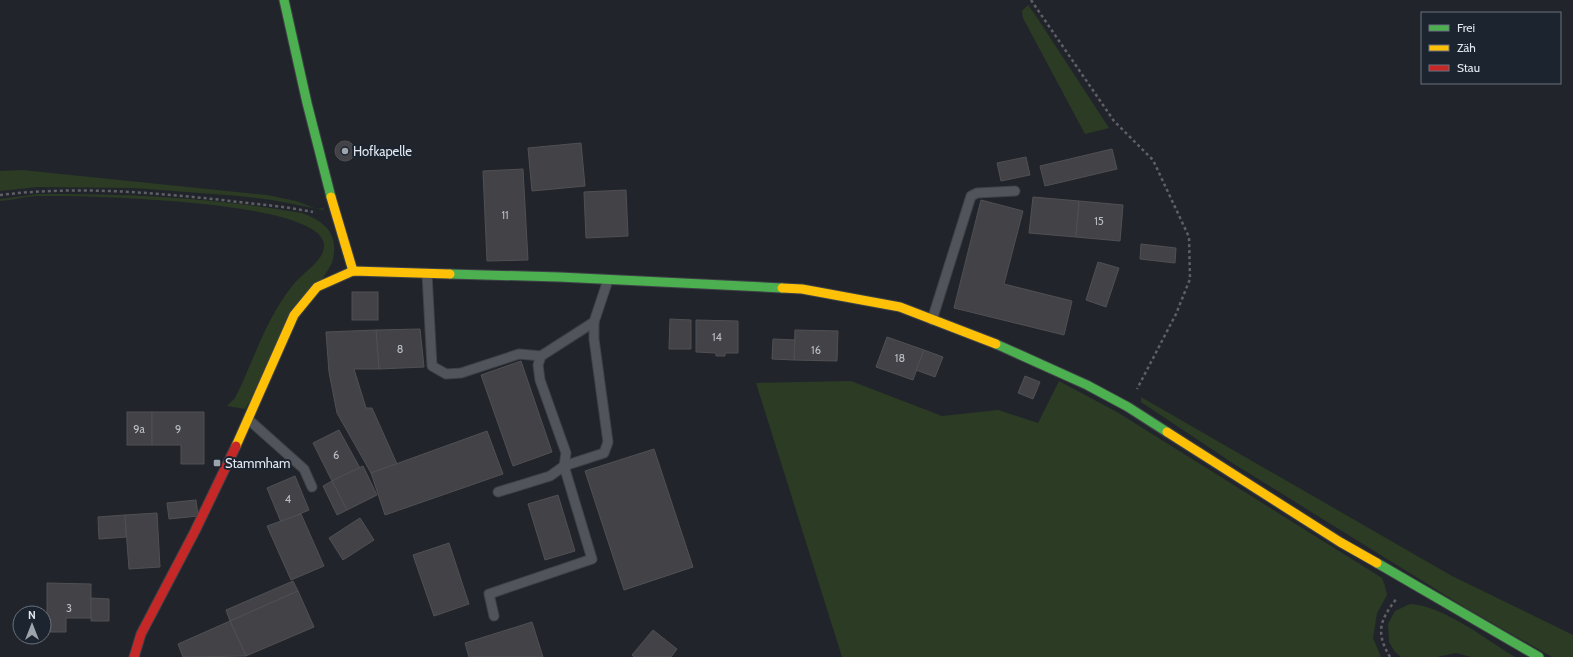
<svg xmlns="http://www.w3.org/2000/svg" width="1573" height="657" viewBox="0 0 1573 657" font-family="Cabin,sans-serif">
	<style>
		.green { fill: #2c3b23 }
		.building { fill: #424247; stroke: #505054 }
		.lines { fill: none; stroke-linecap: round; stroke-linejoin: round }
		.lane-casing { stroke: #3f4247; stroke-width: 11 }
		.fast-casing { stroke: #3f4247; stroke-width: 11 }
		.slow-casing { stroke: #3f4247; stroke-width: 11 }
		.jam-casing { stroke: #3f4247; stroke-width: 11 }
		.path { stroke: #5e6066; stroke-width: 2.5; stroke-dasharray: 3 3; stroke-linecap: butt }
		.lane { stroke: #51555b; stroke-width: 9 }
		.fast { stroke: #4caf50; stroke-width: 9 }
		.slow { stroke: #ffc107; stroke-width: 9 }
		.jam { stroke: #c62828; stroke-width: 9 }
		.poi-dot { fill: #9ea4ab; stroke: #1c2430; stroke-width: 1.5 }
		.labels { text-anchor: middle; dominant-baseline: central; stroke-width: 4; stroke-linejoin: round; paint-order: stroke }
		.number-label { font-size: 11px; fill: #babec6 }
		.poi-label { font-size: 13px; fill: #e2e8f0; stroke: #1c2430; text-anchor: start }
	</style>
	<rect width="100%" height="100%" fill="#21252b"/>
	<!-- green -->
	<g class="green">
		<polygon points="1028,5 1036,16 1109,128 1085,134 1023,18 1022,11"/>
		<polygon points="22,170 267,195 296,201 317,209 323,208 324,210 272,200 239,196 134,188 37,187 0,191 0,171"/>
		<path d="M39 194C126 193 216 198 302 213 326 222 340 235 332 263L245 409 227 406 235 398C254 360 266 318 293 285 302 273 324 261 324 246 326 199 74 195 36 196 24 197 12 200 0 201V199Z"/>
		<polygon points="851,381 942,416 998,410 1038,423 1059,381 1117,412 1382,578 1385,586 1387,595 1377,613 1373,638 1381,657 842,657 756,383"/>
		<polygon points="1141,397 1452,576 1573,635 1573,657 1552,657 1466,608 1234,464 1141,402"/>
		<path d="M1410 604C1444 606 1485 639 1515 657H1471L1456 653 1437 657H1401L1395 652 1389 642 1388 624 1395 611Z"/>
	</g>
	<!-- building -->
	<g class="building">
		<circle cx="345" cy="151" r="10"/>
		<polygon points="581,143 585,186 532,191 528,148"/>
		<polygon points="1112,149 1117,169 1045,186 1040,166"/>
		<polygon points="1026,157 1030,175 1001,181 997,163"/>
		<polygon points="523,169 528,260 487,261 483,171"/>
		<polygon points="626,190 628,236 586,238 584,192"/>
		<polygon points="1033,197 1079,201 1076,237 1029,233"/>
		<polygon points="981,200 1023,211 1004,284 1072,301 1064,335 954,308"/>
		<polygon points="1079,201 1123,205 1120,241 1076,237"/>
		<polygon points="1141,244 1176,248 1175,263 1140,259"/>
		<polygon points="1098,262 1119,268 1106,307 1086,300"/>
		<rect x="352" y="292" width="26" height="28"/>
		<polygon points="670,319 691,320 691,349 669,349"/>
		<polygon points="696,320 738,321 738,353 725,353 725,356 716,356 716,353 696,352"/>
		<polygon points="420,329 424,367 379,369 376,330"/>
		<polygon points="376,330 379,369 354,369 366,408 372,408 397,464 371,473 337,413 329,372 326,332"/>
		<polygon points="795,330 838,331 837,361 794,360"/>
		<polygon points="887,337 924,350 913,380 876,367"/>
		<polygon points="773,339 795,340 794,360 772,359"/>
		<polygon points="924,350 943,357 935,377 916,370"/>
		<polygon points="521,361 552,452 513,466 481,375"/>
		<polygon points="1025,376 1040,382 1033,399 1018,393"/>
		<rect x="127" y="412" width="25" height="33"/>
		<polygon points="152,412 204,412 204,464 181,464 181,445 152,445"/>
		<polygon points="339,430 360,468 332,481 313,443"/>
		<polygon points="487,431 503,474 385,515 371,473"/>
		<polygon points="654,449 693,567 624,590 585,471"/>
		<polygon points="363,466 377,495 347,510 332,481"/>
		<polygon points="295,476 309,510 281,522 267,488"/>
		<polygon points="332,481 347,510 337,515 323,486"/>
		<polygon points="558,495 575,551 545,560 528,504"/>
		<polygon points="196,500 198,516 169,519 167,503"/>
		<polygon points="157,513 160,567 129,569 125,515"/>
		<polygon points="301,514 324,566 291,580 267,526"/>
		<polygon points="125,515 126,537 99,539 98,517"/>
		<polygon points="360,518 374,540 343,560 329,538"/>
		<polygon points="449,543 469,604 434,616 413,555"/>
		<polygon points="293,581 298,591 230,621 226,610"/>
		<polygon points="47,583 91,584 91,618 66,618 66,632 50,632 50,618 47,618"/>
		<polygon points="298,591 314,627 246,656 230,621"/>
		<polygon points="91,598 109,599 109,621 91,621"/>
		<polygon points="230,621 246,656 183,657 178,644"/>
		<polygon points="532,622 543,657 469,657 465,643"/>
		<polygon points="653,630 677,649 671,657 634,657 632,655"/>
	</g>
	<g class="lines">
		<defs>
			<g id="lane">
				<polyline points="427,274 432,366 446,374 461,373 519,354 541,356"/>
				<polyline points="932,320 971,196 977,193 1015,191"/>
				<polyline points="249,420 304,469 312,487"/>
				<polyline points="498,492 550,476 564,466 566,453 540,380 538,365 541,356 594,322 608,280"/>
				<polyline points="494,616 489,594 592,559 564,466 604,453 608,442 594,339 594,322"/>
			</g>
			<g id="fast">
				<polyline points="284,0 307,103 331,197"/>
				<polyline points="450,274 559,277 782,288"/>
				<polyline points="996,344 1087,385 1128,407 1167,432"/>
				<polyline points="1377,563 1539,657"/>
			</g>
			<g id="slow">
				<polyline points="331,197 353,271"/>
				<polyline points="782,288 802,289 900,307 996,344"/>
				<polyline points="1167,432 1340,542 1377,563"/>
				<polyline points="236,446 294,315 317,287 353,271 450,274"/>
			</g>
			<polyline id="jam" points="134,657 141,634 195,531 236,446"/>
		</defs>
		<!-- lane casing -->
		<use href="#lane" class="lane-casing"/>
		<!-- fast casing -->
		<use href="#fast" class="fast-casing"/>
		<!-- slow casing -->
		<use href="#slow" class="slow-casing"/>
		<!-- jam casing -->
		<use href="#jam" class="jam-casing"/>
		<!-- path -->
		<g class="path">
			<polyline points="1031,0 1114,121 1153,160 1189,237 1190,279 1176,314 1137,389"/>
			<path d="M0 195C74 186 149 192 222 200 253 204 284 206 313 212"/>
			<path d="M1390 657C1375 632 1380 620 1397 598"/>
		</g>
		<!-- lane -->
		<use href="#lane" class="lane"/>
		<!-- fast -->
		<use href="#fast" class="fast"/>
		<!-- slow -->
		<use href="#slow" class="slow"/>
		<!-- jam -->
		<use href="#jam" class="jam"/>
	</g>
	<!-- markers -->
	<g class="poi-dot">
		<circle cx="345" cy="151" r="4"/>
		<rect x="213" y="459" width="8" height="8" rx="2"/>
	</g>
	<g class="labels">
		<!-- number labels -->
		<g class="number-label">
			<text x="505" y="215">11</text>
			<text x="1099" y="221">15</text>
			<text x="717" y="337">14</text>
			<text x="400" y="349">8</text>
			<text x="816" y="350">16</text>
			<text x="900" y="358">18</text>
			<text x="139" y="429">9a</text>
			<text x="178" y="429">9</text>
			<text x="336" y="455">6</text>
			<text x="288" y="499">4</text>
			<text x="69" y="608">3</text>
		</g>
		<!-- poi labels -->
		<g class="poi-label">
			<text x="353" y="151">Hofkapelle</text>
			<text x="225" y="463">Stammham</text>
		</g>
	</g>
	<!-- legend -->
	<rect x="1421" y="12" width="140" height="72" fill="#1c2430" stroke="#6b727d"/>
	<rect x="1429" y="25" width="20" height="6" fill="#4caf50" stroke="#6b727d"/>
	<text x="1457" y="32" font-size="12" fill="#e2e8f0">Frei</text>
	<rect x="1429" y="45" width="20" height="6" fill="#ffc107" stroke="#6b727d"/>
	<text x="1457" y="52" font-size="12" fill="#e2e8f0">Zäh</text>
	<rect x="1429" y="65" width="20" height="6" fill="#c62828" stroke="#6b727d"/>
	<text x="1457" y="72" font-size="12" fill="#e2e8f0">Stau</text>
	<!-- north arrow -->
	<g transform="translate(32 625)"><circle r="19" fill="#1c2430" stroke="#6b727d"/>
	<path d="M0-3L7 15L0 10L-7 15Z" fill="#9ea4ab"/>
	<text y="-6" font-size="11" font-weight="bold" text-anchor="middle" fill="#e2e8f0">N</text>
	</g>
</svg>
